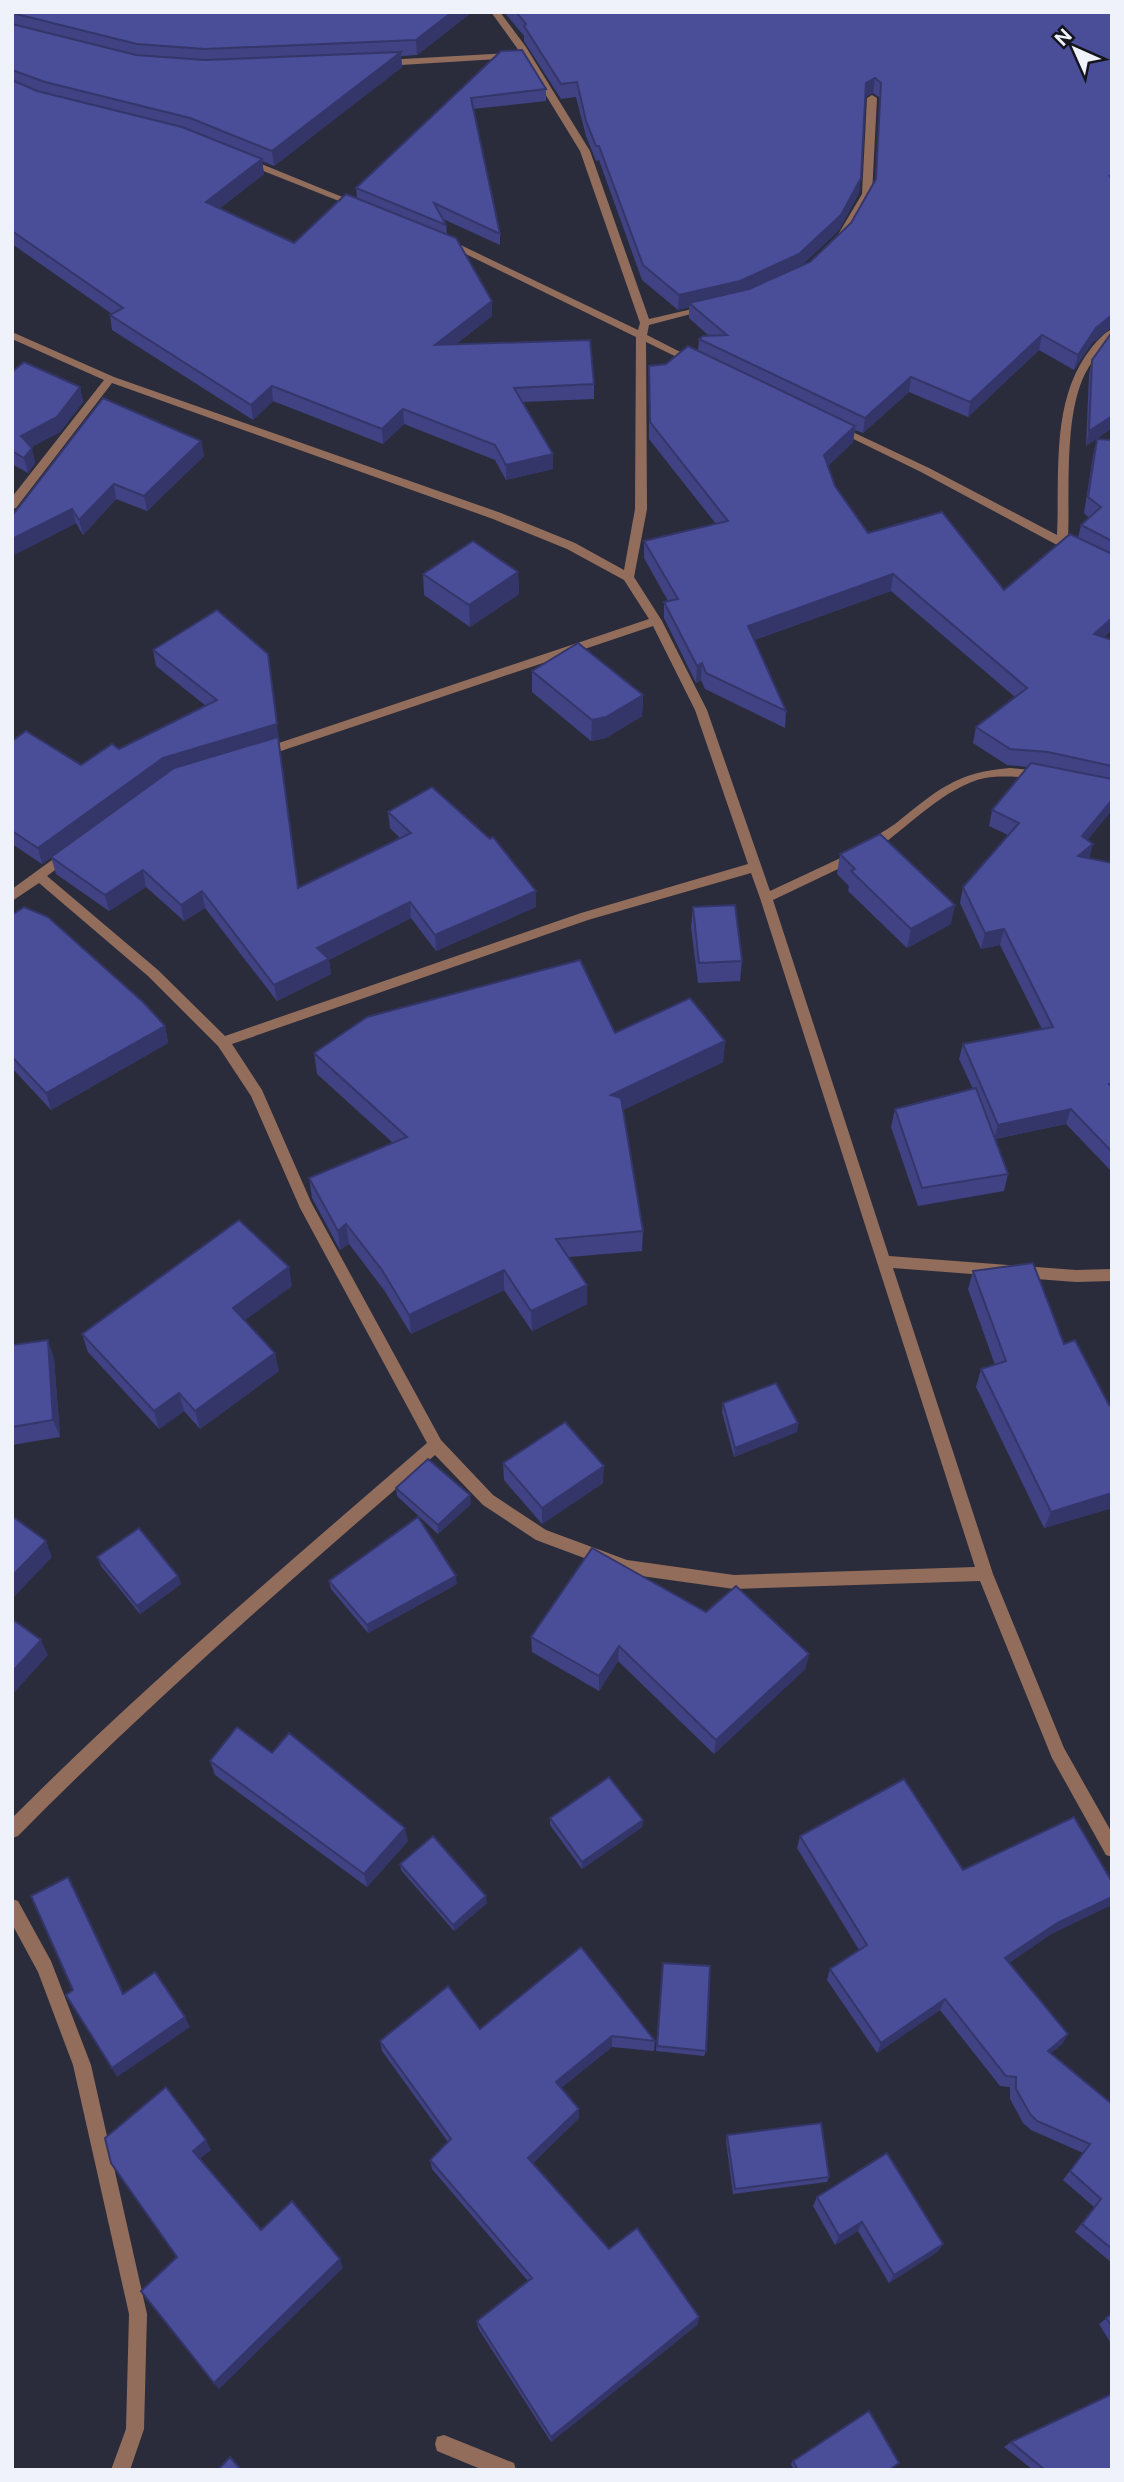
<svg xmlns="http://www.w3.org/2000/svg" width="1124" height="2482" viewBox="0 0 1124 2482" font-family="'Public Sans',sans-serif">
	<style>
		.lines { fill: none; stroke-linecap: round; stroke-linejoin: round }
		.minor { fill: #926d5c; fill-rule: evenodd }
		.wall { fill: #404283; fill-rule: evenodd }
		.shaded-wall { fill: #34366a }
		.building { fill: #4a4d98; stroke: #34366a; stroke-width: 2 }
	</style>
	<rect width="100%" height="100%" fill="#2a2c3b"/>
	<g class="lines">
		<!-- minor -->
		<g class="minor">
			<path d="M491 12H500L526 47 590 151 649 319 705 306 710 309 649 325 647 335 698 361 697 363H689L646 342 647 509 634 577 662 621 707 710 770 891 849 854 853 852 859 857 857 860 773 900 889 1256 1076 1270 1112 1269V1281L1076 1282 893 1268 993 1574 1064 1748 1112 1833V1857L1106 1855 1052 1758 980 1581 734 1589 627 1574 536 1540 483 1505 435 1455C293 1578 151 1701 18 1836L12 1838V1818C144 1686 286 1565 427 1443L300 1208 251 1096 218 1046 148 976 39 883 12 901V889L63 852H71L73 855 71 858 47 876 158 970 225 1036 581 913 748 864 695 710 653 626 266 756 262 757 256 753 258 750 649 619 624 580 567 549 493 519 112 383 16 508 12 509V497L104 380 12 339V332L114 377 501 513 575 543 624 570 635 509 636 337 439 241 448 239 638 330 640 323 580 151 517 48ZM751 873 760 898 975 1567 734 1575 627 1560 546 1530 493 1495 441 1440 311 1202 262 1090 232 1044 588 920Z"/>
			<polygon points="511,53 514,54 514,58 385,66 380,63 385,60"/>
			<polygon points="872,95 877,98 872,194 846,238 841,241 836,238 862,194 867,98"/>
			<polygon points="243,159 249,159 362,205 354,207 243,163"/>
			<path d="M1112 329V338C1100 350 1090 363 1083 378 1064 422 1070 493 1068 541L1080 547V553H1072L921 472 833 429 838 426 842 427 929 468 1057 535C1060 472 1050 399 1092 347 1098 340 1104 333 1112 329Z"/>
			<path d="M1010 768 1040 771 1046 775 1040 779C1022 777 1003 775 985 778 946 786 908 827 875 850L871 852 865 847C872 837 885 831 895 824 936 791 956 772 1010 768Z"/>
			<polygon points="12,1899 18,1901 51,1961 91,2065 147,2314 144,2429 130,2470 111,2470 126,2429 129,2314 73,2065 38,1972 12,1924"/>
			<polygon points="444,2435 514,2463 516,2470 483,2470 437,2451 435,2444 437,2437"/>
		</g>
	</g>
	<!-- wall -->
	<g class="wall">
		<polygon points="12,12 472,12 417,55 401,56 402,67 274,166 262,161 264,174 220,208 294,243 357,198 356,188 501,51 546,89 546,101 473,109 500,234 500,245 443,219 446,225 447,234 492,316 456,344 594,384 594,399 523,402 553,454 553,469 506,480 495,460 404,424 383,444 273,401 253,420 112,330 110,315 112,314 12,244"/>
		<path d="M504 12H1112V327L1092 343 1074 370 1039 350 968 417 909 392 863 433 855 430 853 442 828 466 835 486 868 533 1004 590 1078 538 1081 525 1089 518 1084 513 1093 456 1097 439 1112 440V630L1104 637 1112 640V810L1087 840 1089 858 1112 864V1172L1066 1124 995 1139 1008 1174 1004 1191 918 1206 891 1127 895 1109 973 1089 959 1059 963 1044 1042 1029 1000 945 981 949 960 903 963 887 1008 835 989 826 992 810 1028 767 1007 765 973 743 976 727 1015 697 891 591 754 640 786 711 785 728 705 689 701 680 696 683 664 618V602L668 601 644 558V541L716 524 649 439V366L666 364 698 351 699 339 709 336 689 318V307L678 310 642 280 599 160 596 161 586 136 576 97 561 99 524 41V36ZM873 93 880 98 875 181 851 223 810 262 800 267 839 230 859 193 865 97Z"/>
		<polygon points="1112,332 1112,428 1086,446 1089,375 1092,360"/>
		<polygon points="12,372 80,387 83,402 60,432 31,447 35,463 28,473 12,464"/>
		<polygon points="201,441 204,456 147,511 116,499 83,535 76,523 12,556 12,516"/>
		<polygon points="518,572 519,594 470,627 424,595 423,574"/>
		<polygon points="217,610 298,888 400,838 390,828 388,812 536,907 436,951 411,918 329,960 331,974 277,1001 205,908 184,921 146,887 109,911 56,874 51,857 65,847 42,864 12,844 12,741 81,765 119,749 206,706 156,666 153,650"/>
		<polygon points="532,671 643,695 642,716 606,738 591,741 532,692"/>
		<polygon points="840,854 951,924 907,948 848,891 849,886 837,874"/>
		<polygon points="693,907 742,961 740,981 698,983 691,927"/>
		<polygon points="12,915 165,1026 168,1043 51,1110 12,1068"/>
		<polygon points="615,1033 725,1041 723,1062 623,1110 643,1231 642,1251 569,1257 587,1285 587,1304 532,1331 504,1290 411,1334 384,1290 349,1244 340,1250 312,1198 309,1178 393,1143 317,1074 314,1053"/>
		<polygon points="973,1271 1064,1344 1109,1405 1112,1404 1112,1508 1044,1528 976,1387 981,1369 995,1365 968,1289"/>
		<polygon points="292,1286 244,1320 279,1371 200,1429 184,1411 159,1429 88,1352 82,1334"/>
		<polygon points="12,1345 54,1358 60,1437 12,1445"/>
		<polygon points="723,1403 798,1423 797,1432 734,1457 722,1412"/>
		<polygon points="503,1463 603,1483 542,1524 504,1480"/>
		<polygon points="396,1488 471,1504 438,1534 397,1496"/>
		<polygon points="97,1557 178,1576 181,1584 140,1614 101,1566"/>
		<polygon points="329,1581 457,1584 368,1633 331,1589"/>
		<polygon points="706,1612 809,1654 805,1669 714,1754 618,1661 599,1691 532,1652 531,1637"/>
		<polygon points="272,1753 408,1841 367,1887 215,1775 210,1761"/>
		<polygon points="550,1818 643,1820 642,1827 582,1869 550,1825"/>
		<polygon points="800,1836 963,1870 1112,1882 1111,1905 1051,1934 1009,1963 1068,2034 1062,2044 1051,2053 1112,2104 1112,2263 1075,2232 1094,2207 1063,2180 1083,2153 1031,2130 1023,2123 1010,2099 1010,2087 1000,2086 940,2010 877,2053 827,1980 830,1969 859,1950 797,1848"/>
		<polygon points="400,1864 487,1903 454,1931 401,1870"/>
		<polygon points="581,1947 655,2041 654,2051 612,2047 561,2088 579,2118 533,2163 609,2249 699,2317 697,2325 551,2442 478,2328 477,2321 528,2281 432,2169 430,2160 448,2142 382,2051 380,2041 480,2029"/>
		<polygon points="663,1963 706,2051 704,2056 656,2051"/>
		<polygon points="727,2135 829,2177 827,2182 733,2194 726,2141"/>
		<polygon points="817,2197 943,2244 937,2252 889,2283 858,2231 835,2245 813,2206"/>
		<polygon points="1112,2314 1112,2345 1099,2324"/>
		<polygon points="1011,2442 1112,2470 1033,2470 1004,2447"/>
		<polygon points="793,2461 896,2465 890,2470 794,2470 791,2464"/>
	</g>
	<!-- shaded-wall -->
	<g class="shaded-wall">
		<polygon points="452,12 472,12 417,55 416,40"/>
		<polygon points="401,52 402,67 274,166 272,151"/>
		<polygon points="875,78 873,93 864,98 866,83"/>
		<polygon points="262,159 264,174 209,217 206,202"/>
		<polygon points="861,178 859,193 839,230 798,269 739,296 689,303 689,307 678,310 679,295"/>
		<polygon points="492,301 492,316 436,360 435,345"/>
		<polygon points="1112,315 1112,327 1092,343 1074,370 1078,355 1096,328"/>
		<polygon points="1042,335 1039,350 968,417 970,402"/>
		<polygon points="911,377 909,392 863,433 865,418"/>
		<polygon points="272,386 273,401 253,420 251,405"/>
		<polygon points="80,387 83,402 60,432 25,451 21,436"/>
		<polygon points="403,409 404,424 383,444 382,429"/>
		<polygon points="1112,416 1112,428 1086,446 1089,431"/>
		<polygon points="855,426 853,442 822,472 824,455"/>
		<polygon points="201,441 204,456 147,511 144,496"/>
		<polygon points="32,448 35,463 28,473 24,458"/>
		<polygon points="553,454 553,469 506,480 506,465"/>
		<polygon points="114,484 116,499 83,535 79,520"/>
		<polygon points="72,509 76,523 12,556 12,539"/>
		<polygon points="518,572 519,594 470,627 469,605"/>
		<polygon points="893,574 891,591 747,642 748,626"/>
		<polygon points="1112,618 1112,630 1090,650 1094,634"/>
		<polygon points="268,654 300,905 166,774 42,864 38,848 163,758"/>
		<polygon points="702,663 701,680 696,683 697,666"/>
		<polygon points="643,695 642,716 606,738 591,741 592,720"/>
		<polygon points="1112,800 1112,810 1078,852 1082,836"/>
		<polygon points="1093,844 1089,860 1078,856"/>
		<polygon points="143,870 146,887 109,911 105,895"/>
		<polygon points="202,891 205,908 184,921 181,905"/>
		<polygon points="536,891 536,907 436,951 435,935"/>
		<polygon points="410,902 411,918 329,960 331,974 277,1001 274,985 317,948"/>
		<polygon points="955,905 951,924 907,948 911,929"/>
		<polygon points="1004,929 1000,945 981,949 985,933"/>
		<polygon points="165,1026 168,1043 51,1110 46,1093"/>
		<polygon points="725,1041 723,1062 611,1116 611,1095"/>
		<polygon points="1071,1109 1066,1124 994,1139 998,1125"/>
		<polygon points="346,1224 349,1244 340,1250 338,1231"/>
		<polygon points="289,1267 292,1286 237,1326 233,1308"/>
		<polygon points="504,1270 504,1290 411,1334 409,1315"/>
		<polygon points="587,1285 587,1304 532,1331 531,1311"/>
		<polygon points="48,1340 54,1358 60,1437 53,1420"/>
		<polygon points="275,1353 279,1371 200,1429 195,1411"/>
		<polygon points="179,1393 184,1411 159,1429 154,1411"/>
		<polygon points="798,1423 797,1432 734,1457 735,1448"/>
		<polygon points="604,1466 603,1483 542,1524 542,1508"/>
		<polygon points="1112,1493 1112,1508 1044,1528 1051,1512"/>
		<polygon points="470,1495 471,1504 438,1534 438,1525"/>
		<polygon points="46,1541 52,1557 12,1599 12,1576"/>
		<polygon points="178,1576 181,1584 140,1614 137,1606"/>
		<polygon points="456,1576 457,1584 368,1633 367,1625"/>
		<polygon points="41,1640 48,1655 12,1695 12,1672"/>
		<polygon points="619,1646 618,1661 599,1691 599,1676"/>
		<polygon points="809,1654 805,1669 714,1754 716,1740"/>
		<polygon points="643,1820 642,1827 582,1869 582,1862"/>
		<polygon points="405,1828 408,1841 367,1887 364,1874"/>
		<polygon points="68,1877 74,1888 129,2004 123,1994"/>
		<polygon points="486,1896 487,1903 454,1931 453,1925"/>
		<polygon points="1112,1897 1111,1905 1051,1934 1000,1969 1005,1958 1057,1923"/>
		<polygon points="945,1999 940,2010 877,2053 881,2043"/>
		<polygon points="185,2017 190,2027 117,2077 112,2068"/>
		<polygon points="1068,2034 1062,2044 1041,2061 1048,2051"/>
		<polygon points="612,2036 612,2047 556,2092 556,2082"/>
		<polygon points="579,2109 579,2118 529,2167 528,2158"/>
		<polygon points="206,2140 211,2150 198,2160 193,2151"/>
		<polygon points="862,2222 858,2231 835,2245 839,2236"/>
		<polygon points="943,2244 937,2252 889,2283 894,2275"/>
		<polygon points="340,2259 343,2268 219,2389 214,2383"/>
		<polygon points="699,2317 697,2325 551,2442 551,2437"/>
	</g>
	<!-- building -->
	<g class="building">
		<polygon points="12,12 452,12 416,40 205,49 137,44 12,13"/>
		<polygon points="516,12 1112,12 1112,176 1110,176 1112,180 1112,315 1096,328 1078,355 1042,335 970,402 911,377 865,418 699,339 703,336 727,335 689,303 749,289 810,262 851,223 876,179 881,83 875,78 866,83 861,178 841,215 799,254 740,281 679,295 643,265 599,146 596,146 586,121 577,82 561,84 524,26 526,24"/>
		<polygon points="12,24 136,55 205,60 401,52 272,151 190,118 45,82 12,70"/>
		<polygon points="522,50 546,89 471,98 500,234 434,203 446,225 356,188 501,51"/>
		<polygon points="12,80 37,91 182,127 262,159 206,202 294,243 346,194 456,238 492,301 435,345 590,340 594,384 514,388 553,454 506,465 495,445 403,409 382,429 272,386 251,405 110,315 123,308 12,231"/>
		<polygon points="1112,332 1112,416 1089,431 1092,360"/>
		<polygon points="688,346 855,426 824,455 835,486 868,533 942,512 1004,590 1070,534 1112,554 1112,618 1094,634 1112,640 1112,766 1048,752 1010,749 976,727 1027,688 893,574 748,626 786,711 706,673 702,663 697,666 664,602 678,599 644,541 728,521 650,422 649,366 666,364"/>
		<polygon points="24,362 80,387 57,417 21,436 32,448 24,458 12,451 12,372"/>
		<polygon points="103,398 201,441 144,496 114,484 79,520 72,509 12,539 12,516"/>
		<polygon points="1097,439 1112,440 1112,541 1081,525 1101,507 1088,497"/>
		<polygon points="473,541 518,572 469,605 423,574"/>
		<polygon points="217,610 268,654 277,724 163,758 38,848 12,831 12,741 26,731 81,765 112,744 119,749 217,700 153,650"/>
		<polygon points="578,643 643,695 606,717 592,720 532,671"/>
		<polygon points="278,737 298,888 411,833 388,812 432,787 490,839 493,837 536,891 435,935 410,902 317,948 329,959 274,985 202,891 181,905 143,870 105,895 51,857 174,768"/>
		<polygon points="1031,763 1112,779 1112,800 1082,836 1093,844 1078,856 1112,863 1112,1083 1109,1084 1112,1087 1112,1152 1071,1109 998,1125 963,1044 1053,1027 1004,929 985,933 963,887 1019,823 992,810"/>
		<polygon points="880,834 955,905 911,929 851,871 855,869 840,854"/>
		<polygon points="735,905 742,961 699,963 693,907"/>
		<polygon points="24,907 48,917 144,1003 165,1026 46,1093 12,1057 12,915"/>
		<polygon points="580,960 615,1033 690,998 725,1041 611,1095 621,1098 643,1231 556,1239 587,1285 531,1311 504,1270 409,1315 382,1270 346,1224 338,1231 309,1178 407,1137 314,1053 367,1017"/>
		<polygon points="976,1088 1008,1174 922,1188 895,1109"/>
		<polygon points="239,1220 289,1267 233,1308 275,1353 195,1411 179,1393 154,1411 82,1334"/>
		<polygon points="1033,1263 1064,1344 1075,1340 1109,1405 1112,1404 1112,1493 1051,1512 981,1369 1006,1361 973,1271"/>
		<polygon points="48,1340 53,1420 12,1427 12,1345"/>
		<polygon points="776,1383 798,1423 735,1448 723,1403"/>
		<polygon points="565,1422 604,1466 542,1508 503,1463"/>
		<polygon points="428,1459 470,1495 438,1525 396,1488"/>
		<polygon points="12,1516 46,1541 12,1576"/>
		<polygon points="418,1517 456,1576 367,1625 329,1581"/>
		<polygon points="139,1528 178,1576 137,1606 97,1557"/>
		<polygon points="592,1548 706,1612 736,1586 809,1654 716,1740 619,1646 599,1676 531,1637"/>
		<polygon points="12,1619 41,1640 12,1672"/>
		<polygon points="237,1727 272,1753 289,1733 405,1828 364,1874 210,1761"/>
		<polygon points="609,1777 643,1820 582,1862 550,1818"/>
		<polygon points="904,1779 963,1870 1074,1817 1112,1882 1112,1897 1057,1923 1005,1958 1068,2034 1048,2051 1112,2104 1112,2249 1082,2224 1101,2199 1070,2171 1090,2144 1037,2121 1030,2114 1016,2089 1016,2077 1006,2076 945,1999 881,2043 830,1969 867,1945 800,1836"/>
		<polygon points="433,1836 486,1896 453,1925 400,1864"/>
		<polygon points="68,1877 123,1994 155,1972 185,2017 112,2068 66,1995 73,1990 31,1896"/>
		<polygon points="581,1947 655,2041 612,2036 556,2082 579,2109 528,2158 609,2249 637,2228 699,2317 551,2437 477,2321 532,2278 430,2160 451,2139 380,2041 448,1986 480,2029"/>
		<polygon points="663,1963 710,1966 706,2051 657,2046"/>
		<polygon points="166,2087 206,2140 193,2151 261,2230 292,2201 340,2259 214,2383 141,2291 177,2257 111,2163 105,2138"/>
		<polygon points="821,2123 829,2177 735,2189 727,2135"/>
		<polygon points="887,2153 943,2244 894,2275 862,2222 839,2236 817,2197"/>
		<polygon points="1112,2314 1112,2326 1106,2318"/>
		<polygon points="1112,2394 1112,2470 1045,2470 1011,2442"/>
		<polygon points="869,2411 899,2463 889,2470 798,2470 793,2461"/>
		<polygon points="230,2457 241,2470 218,2470"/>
	</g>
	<!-- border -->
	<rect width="1124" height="2482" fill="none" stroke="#eff1fb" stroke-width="28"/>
	<!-- north arrow -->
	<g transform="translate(1075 49) rotate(315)" stroke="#14151c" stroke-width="5" paint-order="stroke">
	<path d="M0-5L12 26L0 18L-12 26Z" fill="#eff1fb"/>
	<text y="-10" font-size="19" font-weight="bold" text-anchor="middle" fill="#eff1fb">N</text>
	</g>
</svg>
